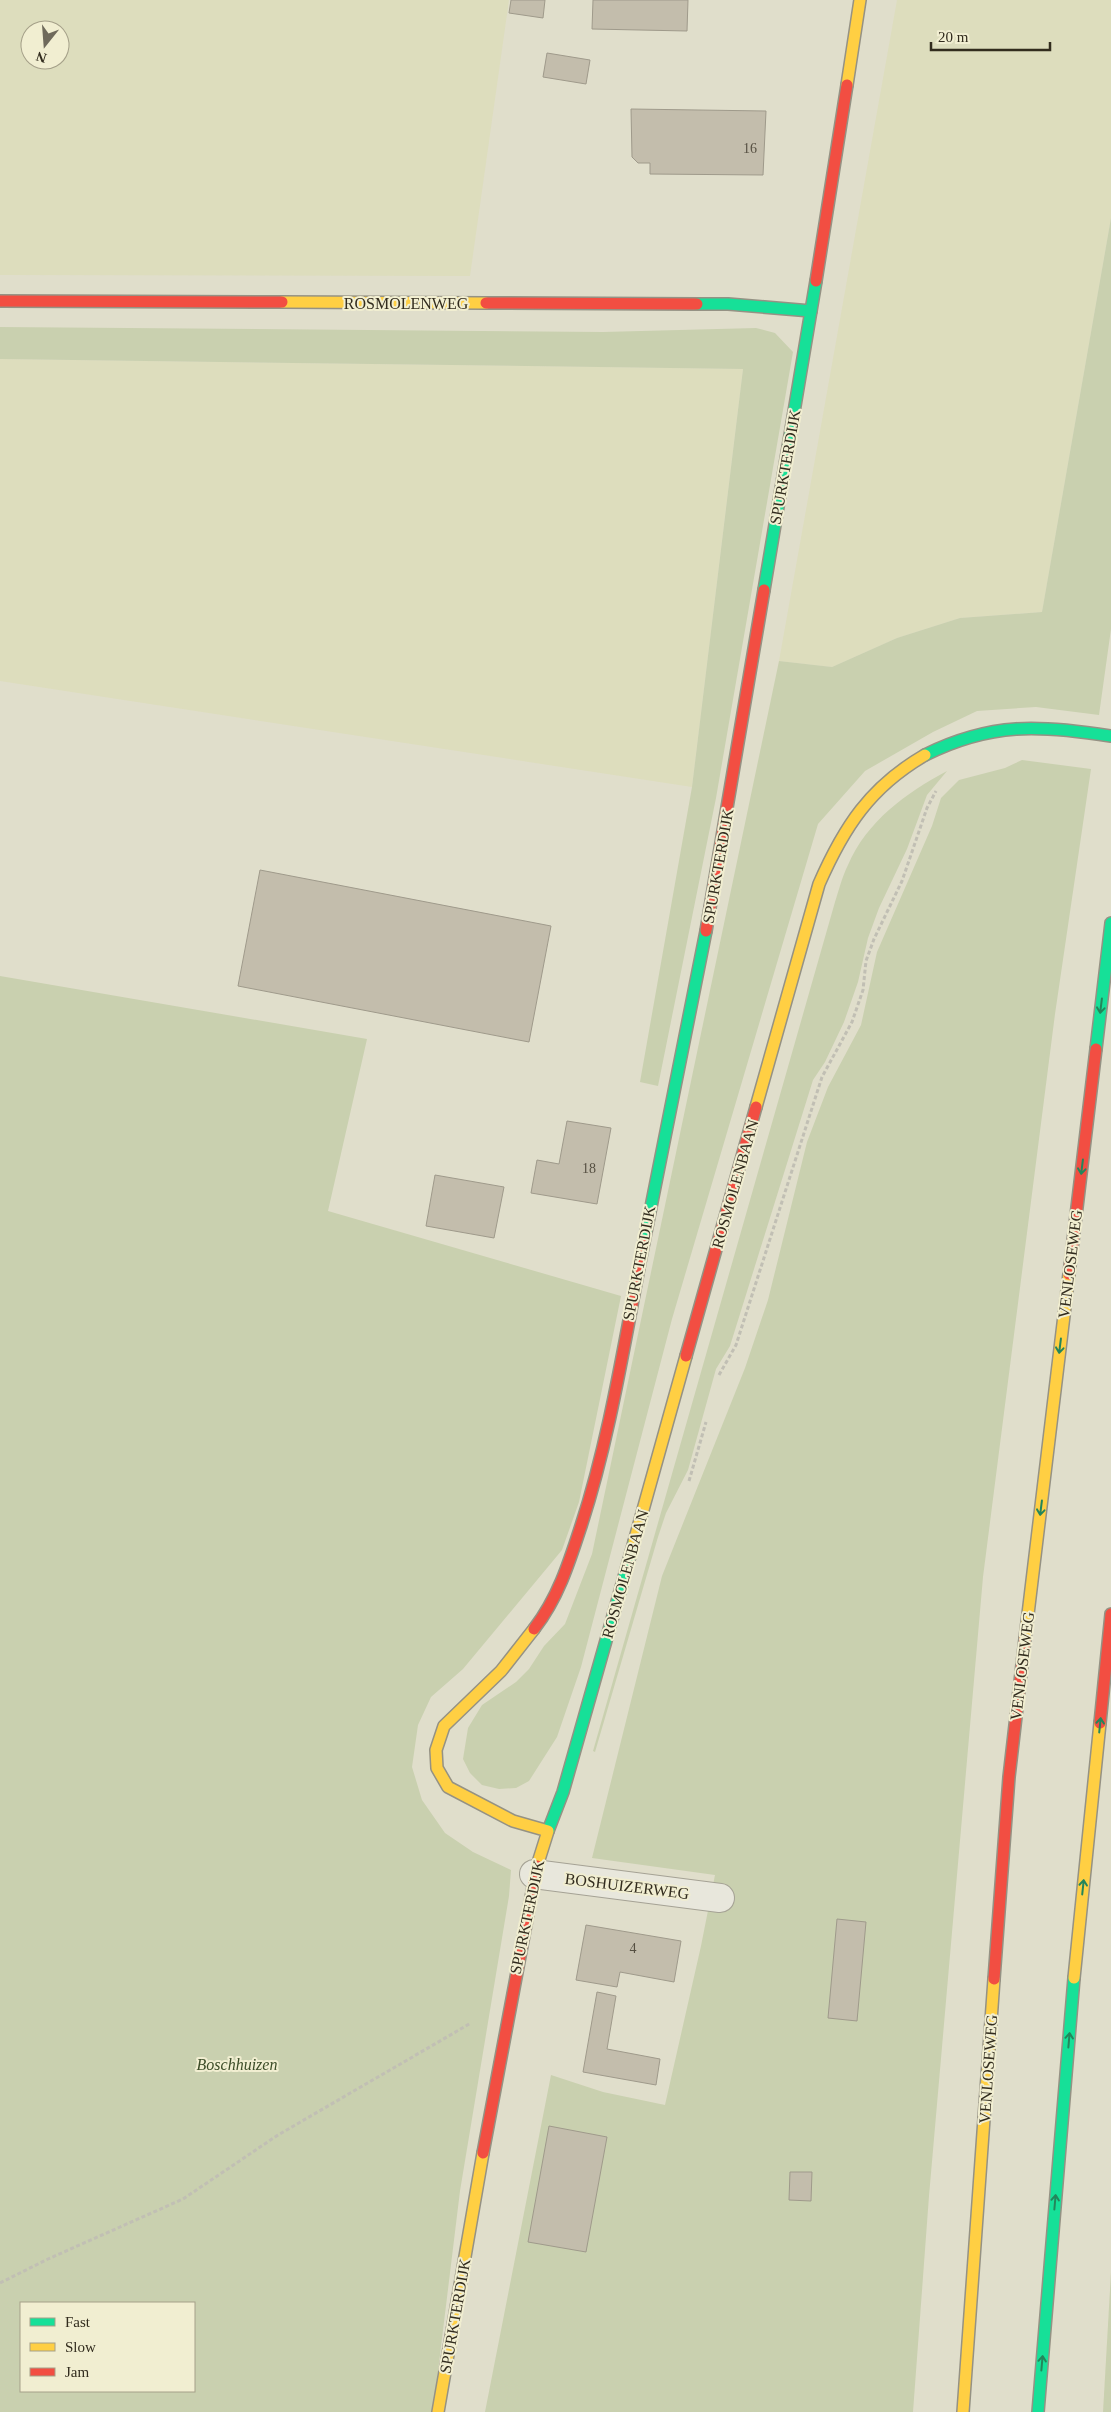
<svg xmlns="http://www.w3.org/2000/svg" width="1111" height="2412" viewBox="0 0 1111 2412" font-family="Georgia,serif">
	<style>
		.farmland { fill: #ddddbd; fill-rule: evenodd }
		.green { fill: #c9d0af; fill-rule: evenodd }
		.building { fill: #c3bdac; stroke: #9f9a8b }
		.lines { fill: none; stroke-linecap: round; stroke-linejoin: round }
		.street-casing { stroke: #a5a295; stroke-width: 30 }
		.fast-casing { stroke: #959284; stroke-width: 14 }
		.slow-casing { stroke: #959284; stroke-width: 14 }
		.jam-casing { stroke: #959284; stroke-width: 14 }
		.path { stroke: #c1bfb4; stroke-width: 3; stroke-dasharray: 4 2.5; stroke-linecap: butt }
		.street { stroke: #e8e7dc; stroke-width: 28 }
		.fast { stroke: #16e098; stroke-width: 11 }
		.slow { stroke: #ffcf43; stroke-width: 11 }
		.jam { stroke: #f24e42; stroke-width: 11 }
		.oneway { stroke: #24865b }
		.labels { text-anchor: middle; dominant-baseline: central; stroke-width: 4; stroke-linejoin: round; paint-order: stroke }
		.number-label { font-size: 14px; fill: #565042 }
		.street-label { font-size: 16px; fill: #322c1e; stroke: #f1eed1 }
		.park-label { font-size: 16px; font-style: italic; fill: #3b4c27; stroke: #f1eed1 }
	</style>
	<rect width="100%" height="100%" fill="#e0decb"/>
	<!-- farmland -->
	<g class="farmland">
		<path d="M0 0H509L470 276 0 275ZM30 30H60V60H30Z"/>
		<polygon points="897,0 1111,0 1111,218 1042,612 960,618 897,638 832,667 779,661"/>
		<polygon points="0,359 743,369 692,787 0,681"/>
	</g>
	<!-- green -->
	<g class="green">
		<polygon points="1111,218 1111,629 1099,715 1036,707 977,711 933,732 865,771 818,824 672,1319 581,1667 557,1737 529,1781 516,1788 499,1789 482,1785 470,1773 463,1759 468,1728 482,1705 516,1682 529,1669 544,1646 565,1624 592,1554 779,661 832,667 897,638 960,618 1042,612"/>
		<polygon points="0,327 603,332 756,328 775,333 793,352 716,798 658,1086 640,1082 692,787 743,369 0,359"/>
		<polygon points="1022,760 1091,769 1055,1014 983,1577 929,2196 913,2412 485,2412 551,2075 603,2092 665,2105 701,1946 715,1875 592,1858 662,1576 745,1368 768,1300 807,1142 828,1087 861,1025 877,952 932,826 941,798 959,780 1005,768"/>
		<path d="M947 771 927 795 907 849 879 908 868 938 858 982 844 1022 825 1062 813 1080 730 1346 716 1369 688 1470 666 1513 658 1537 595 1752 593 1751 835 902C839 890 842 877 848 865 867 821 906 793 947 771Z"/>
		<path d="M0 976 367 1039 328 1211 621 1296 579 1502 562 1550 463 1669 431 1697 418 1725 412 1767 422 1800 445 1833 473 1852 511 1870 509 1896 460 2191 433 2412H0ZM21 2303H194V2391H21Z"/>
		<polygon points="1111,2272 1111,2412 1103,2412"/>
	</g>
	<!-- building -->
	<g class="building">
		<polygon points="511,0 545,0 543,18 509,13"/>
		<polygon points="593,0 688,0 687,31 592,29"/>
		<polygon points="547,53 590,60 586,84 543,77"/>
		<polygon points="631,109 766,111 763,175 650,174 650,163 638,163 632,157"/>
		<polygon points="260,870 551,926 529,1042 238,986"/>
		<polygon points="567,1121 611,1128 597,1204 531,1193 537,1160 559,1164"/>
		<polygon points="435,1175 504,1187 494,1238 426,1226"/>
		<polygon points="837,1919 866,1922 857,2021 828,2018"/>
		<polygon points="586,1925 681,1941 674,1982 620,1972 617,1987 576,1980"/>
		<polygon points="597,1992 616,1996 607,2049 660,2059 656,2085 583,2072"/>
		<polygon points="549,2126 607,2137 586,2252 528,2242"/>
		<polygon points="790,2172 812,2172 811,2201 789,2200"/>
	</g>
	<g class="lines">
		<defs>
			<polyline id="street" points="534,1874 720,1898"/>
			<g id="fast">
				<polyline points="697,304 728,304 811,311"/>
				<polyline points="764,590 816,281"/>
				<path d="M925 755C991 722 1040 725 1111 736"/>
				<polyline points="1096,1049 1111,923"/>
				<polyline points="644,1242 706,931"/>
				<polyline points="548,1831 563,1792 634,1542"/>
				<polyline points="1038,2412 1074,1978"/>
			</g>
			<g id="slow">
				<polyline points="847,85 860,0"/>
				<polyline points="282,302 486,303"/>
				<path d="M756 1107 819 884C844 827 870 787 925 755"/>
				<polyline points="634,1542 686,1356"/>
				<polyline points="534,1629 501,1671 444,1726 436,1750 437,1768 448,1787 513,1821 548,1831 537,1866"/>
				<polyline points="1025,1639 1069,1274"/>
				<polyline points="1074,1978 1100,1723"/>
				<polyline points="438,2412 483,2153"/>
				<polyline points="963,2412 994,1979"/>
			</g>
			<g id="jam">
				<polyline points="816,281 847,85"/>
				<polyline points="0,301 282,302"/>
				<polyline points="486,303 697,304"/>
				<polyline points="706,931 764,590"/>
				<polyline points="1069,1274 1096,1049"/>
				<polyline points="686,1356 756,1107"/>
				<path d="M534 1629C558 1598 569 1563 581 1526 611 1434 625 1337 644 1242"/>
				<polyline points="1100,1723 1111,1614"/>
				<polyline points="994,1979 1009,1777 1025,1639"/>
				<polyline points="483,2153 537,1866"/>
			</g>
		</defs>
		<!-- street casing -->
		<use href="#street" class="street-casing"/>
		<!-- fast casing -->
		<use href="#fast" class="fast-casing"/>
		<!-- slow casing -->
		<use href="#slow" class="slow-casing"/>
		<!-- jam casing -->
		<use href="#jam" class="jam-casing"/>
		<!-- path -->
		<g class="path">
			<polyline points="719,1375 736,1345 822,1077 852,1022 863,990 866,961 874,939 902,881 927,808 936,791"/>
			<polyline points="689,1481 706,1422"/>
			<polyline points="0,2283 48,2259 183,2199 278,2135 471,2023"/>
		</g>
		<!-- street -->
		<use href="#street" class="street"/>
		<!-- fast -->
		<use href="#fast" class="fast"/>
		<!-- slow -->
		<use href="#slow" class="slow"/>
		<!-- jam -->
		<use href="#jam" class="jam"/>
	</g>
	<!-- one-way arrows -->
	<defs><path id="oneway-shaft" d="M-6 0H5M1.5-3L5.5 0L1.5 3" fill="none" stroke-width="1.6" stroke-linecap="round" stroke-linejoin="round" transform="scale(1.25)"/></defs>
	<g class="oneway">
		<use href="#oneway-shaft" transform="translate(1101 1006) rotate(97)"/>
		<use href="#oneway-shaft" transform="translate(1082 1167) rotate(97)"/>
		<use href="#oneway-shaft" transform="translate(1060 1346) rotate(97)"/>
		<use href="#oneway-shaft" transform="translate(1041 1508) rotate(97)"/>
		<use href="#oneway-shaft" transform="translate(1100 1725) rotate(-84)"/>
		<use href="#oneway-shaft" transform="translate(1083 1887) rotate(-84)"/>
		<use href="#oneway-shaft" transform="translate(1069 2040) rotate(-85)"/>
		<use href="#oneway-shaft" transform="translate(1055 2202) rotate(-85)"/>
		<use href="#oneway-shaft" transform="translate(1042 2363) rotate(-85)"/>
	</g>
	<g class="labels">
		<!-- number labels -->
		<g class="number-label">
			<text x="750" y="148">16</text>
			<text x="589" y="1168">18</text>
			<text x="633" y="1948">4</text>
		</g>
		<!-- street labels -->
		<g class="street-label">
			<text x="406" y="303">ROSMOLENWEG</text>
			<text transform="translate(785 467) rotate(-80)">SPURKTERDIJK</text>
			<text transform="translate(718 866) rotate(-80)">SPURKTERDIJK</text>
			<text transform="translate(735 1184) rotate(-74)">ROSMOLENBAAN</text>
			<text transform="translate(639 1263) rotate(-79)">SPURKTERDIJK</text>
			<text transform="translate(1070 1264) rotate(-83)">VENLOSEWEG</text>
			<text transform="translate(625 1574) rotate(-74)">ROSMOLENBAAN</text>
			<text transform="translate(1022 1666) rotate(-83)">VENLOSEWEG</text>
			<text transform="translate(627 1886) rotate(7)">BOSHUIZERWEG</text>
			<text transform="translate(527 1917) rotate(-78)">SPURKTERDIJK</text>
			<text transform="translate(988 2069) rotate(-86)">VENLOSEWEG</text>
			<text transform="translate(455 2316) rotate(-80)">SPURKTERDIJK</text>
		</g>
		<!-- park labels -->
		<g class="park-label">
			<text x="237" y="2064">Boschhuizen</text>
		</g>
	</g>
	<!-- legend -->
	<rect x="20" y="2302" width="175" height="90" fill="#f1eed1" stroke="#a5a089"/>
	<rect x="30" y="2318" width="25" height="8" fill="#16e098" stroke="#a5a089"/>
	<text x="65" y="2327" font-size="15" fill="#322c1e">Fast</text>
	<rect x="30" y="2343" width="25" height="8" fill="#ffcf43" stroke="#a5a089"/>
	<text x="65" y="2352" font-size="15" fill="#322c1e">Slow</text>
	<rect x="30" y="2368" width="25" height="8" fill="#f24e42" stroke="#a5a089"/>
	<text x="65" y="2377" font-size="15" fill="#322c1e">Jam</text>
	<!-- north arrow -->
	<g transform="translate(45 45) rotate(197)"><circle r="24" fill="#f1eed1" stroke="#a5a089"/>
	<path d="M0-4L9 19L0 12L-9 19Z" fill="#6f6a5b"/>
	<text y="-8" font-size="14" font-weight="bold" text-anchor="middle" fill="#322c1e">N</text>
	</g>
	<!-- scale -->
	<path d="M931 42v8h119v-8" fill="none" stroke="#322c1e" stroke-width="2.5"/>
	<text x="938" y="42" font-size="15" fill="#322c1e" stroke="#f1eed1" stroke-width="4" paint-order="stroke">20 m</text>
</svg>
